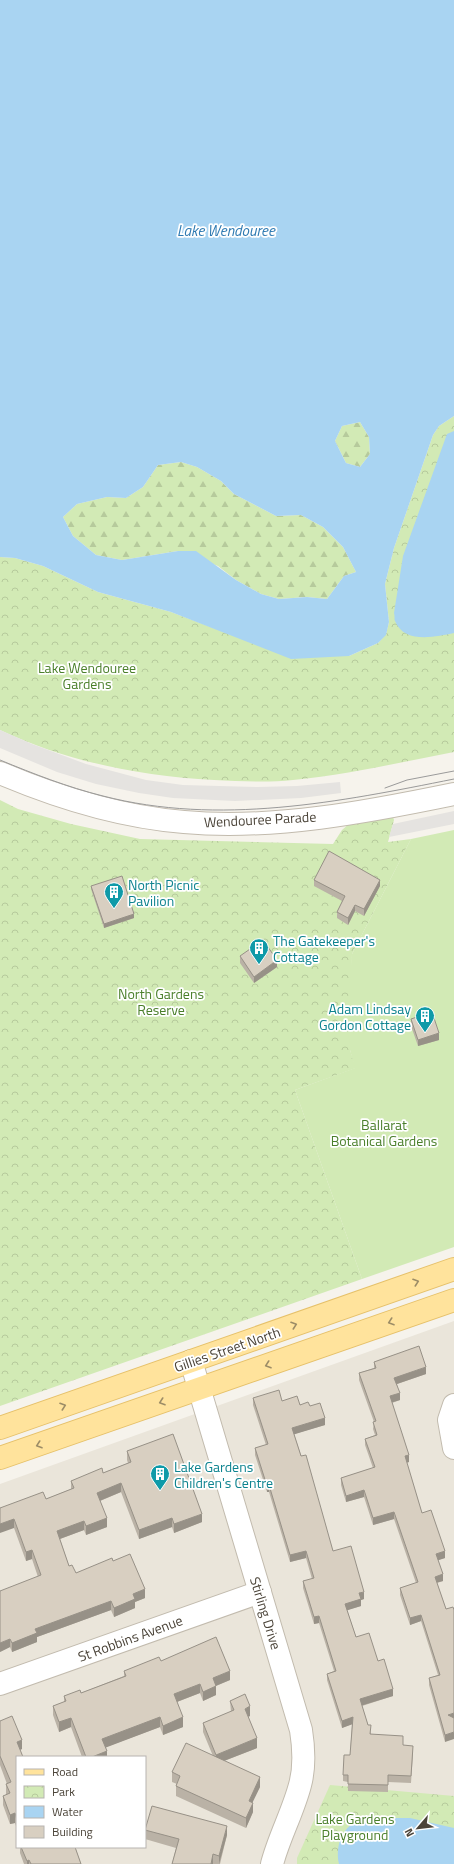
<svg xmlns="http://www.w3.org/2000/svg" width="454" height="1864" viewBox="0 0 454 1864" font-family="'Titillium Web',sans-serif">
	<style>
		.residential { fill: #eae5da; fill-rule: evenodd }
		.forest { fill: url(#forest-firs) }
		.park { fill: url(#park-crowns) }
		.garden { fill: #d2eab5 }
		.parking { fill: #e5e3e0 }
		.water { fill: #a9d4f2; fill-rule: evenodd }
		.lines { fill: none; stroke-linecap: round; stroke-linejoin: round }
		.minor-casing { stroke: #c2bbae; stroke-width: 24 }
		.major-casing { stroke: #e6c16a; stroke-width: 24 }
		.minor { stroke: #fff; stroke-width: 22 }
		.major { stroke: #ffe39c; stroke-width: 22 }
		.tram { stroke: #9a9a9a; stroke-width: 1 }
		.wall { fill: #bab2a6 }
		.shaded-wall { fill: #979187 }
		.building { fill: #d8cfc1; stroke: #979187 }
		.oneway { stroke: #9c8c66 }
		.labels { text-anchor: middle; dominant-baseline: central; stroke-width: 3.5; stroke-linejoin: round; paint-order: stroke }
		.park-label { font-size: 14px; fill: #4a7f2a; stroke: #fff }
		.street-label { font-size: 14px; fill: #4b4439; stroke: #fff }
		.culture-label { font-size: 14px; fill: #0d838f; stroke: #fff; text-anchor: start }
		.water-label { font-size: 15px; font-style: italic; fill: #2e7ab2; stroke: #fff }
	</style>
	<defs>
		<pattern id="forest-firs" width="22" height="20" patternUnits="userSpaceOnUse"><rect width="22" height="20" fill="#d2eab5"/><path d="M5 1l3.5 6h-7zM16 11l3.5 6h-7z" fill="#b6ca9c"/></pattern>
		<pattern id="park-crowns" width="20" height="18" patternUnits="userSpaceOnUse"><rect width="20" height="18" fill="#d2eab5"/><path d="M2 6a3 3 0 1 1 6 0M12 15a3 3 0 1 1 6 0" fill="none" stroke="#b6ca9c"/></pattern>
	</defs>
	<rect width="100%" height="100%" fill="#f6f3ec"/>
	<!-- residential -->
	<path class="residential" d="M454 1321V1864H0V1484ZM17 1757H145V1847H17Z"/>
	<!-- forest -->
	<g class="forest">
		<polygon points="360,422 369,437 370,454 360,467 346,463 335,441 342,426"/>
		<polygon points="181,462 197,467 221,481 234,494 276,516 301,515 323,527 343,547 356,572 344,576 327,599 307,597 279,599 261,594 236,580 218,566 178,551 122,560 96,555 73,536 63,517 77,504 107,497 126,498 143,487 158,465"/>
	</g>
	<!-- park -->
	<g class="park">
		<path d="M454 416V752C401 762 347 775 293 780 266 783 240 781 214 780 140 776 68 762 0 730V557L15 558 43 566 98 592 171 612 216 629 349 656 378 643 386 634 389 622 385 584 394 548 433 435 439 426Z"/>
		<polygon points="0,800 18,809 71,824 140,839 333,844 342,830 350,823 393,817 394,820 388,842 411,839 352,954 350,1050 356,1068 295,1090 362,1279 0,1406"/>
		<polygon points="330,1785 454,1796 454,1864 297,1864 297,1858"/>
	</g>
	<!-- garden -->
	<polygon class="garden" points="454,830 454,1247 362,1279 295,1090 355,1068 350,1050 347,1014 352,954 411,839"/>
	<!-- parking -->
	<g class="parking">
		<polygon points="0,730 32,744 86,764 146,780 183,785 258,787 297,786 340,782 341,793 301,798 235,801 173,798 139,793 96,784 57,772 0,748"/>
		<polygon points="454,811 454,824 389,837 393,824"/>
	</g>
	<!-- water -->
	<g class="water">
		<path d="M0 0H454V416L439 426 433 435 394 548 385 584 389 622 386 635 378 643 349 656 291 659 171 612 98 592 43 566 15 558 0 557ZM360 422 369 437 370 454 360 467 346 463 335 441 342 426ZM181 462 197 467 221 481 234 494 276 516 301 515 323 527 343 547 356 572 344 576 327 599 307 597 279 599 261 594 236 580 196 551H178L122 560 96 555 73 536 63 517 77 504 107 497 126 498 143 487 158 465Z"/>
		<path d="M454 431V633C435 637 404 644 395 621 394 619 395 616 394 613L403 556 447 434Z"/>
		<path d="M385 1818H410L454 1828V1864H339C335 1846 342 1824 363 1820 370 1818 378 1818 385 1818Z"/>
	</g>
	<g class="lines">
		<defs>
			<g id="minor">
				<path d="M0 773C59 798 120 817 184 822 273 830 367 812 454 794"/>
				<path d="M191 1361 301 1730C304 1749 305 1767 300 1785 293 1812 279 1837 272 1864"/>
				<polyline points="454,1405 449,1420 454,1448"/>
				<polyline points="0,1684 260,1592"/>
			</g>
			<g id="major">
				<polyline points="0,1428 454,1269"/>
				<polyline points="0,1458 454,1300"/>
			</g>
		</defs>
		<!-- minor casing -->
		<use href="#minor" class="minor-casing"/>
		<!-- major casing -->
		<use href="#major" class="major-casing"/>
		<!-- minor -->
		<use href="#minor" class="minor"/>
		<!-- major -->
		<use href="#major" class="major"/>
		<!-- tram -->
		<g class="tram">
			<path d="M0 760C34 774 67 787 103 796 219 826 339 802 454 779"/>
			<polyline points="385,788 407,780 454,771"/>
		</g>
	</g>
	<!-- wall -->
	<g class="wall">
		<polygon points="314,880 380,886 364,916 355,911 348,925 337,918 337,912 342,901 314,886"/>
		<polygon points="91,886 134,918 104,928 91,889"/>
		<polygon points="240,956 277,967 254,983 240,963"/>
		<polygon points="411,1019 439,1040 418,1046 411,1026"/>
		<polygon points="374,1362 426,1374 397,1384 400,1400 392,1403 409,1462 406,1463 422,1513 445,1558 438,1560 443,1581 437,1583 446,1609 445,1742 429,1685 429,1678 438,1675 421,1621 410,1625 400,1595 400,1588 416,1583 394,1519 373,1525 364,1497 346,1502 341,1485 341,1478 373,1468 365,1445 365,1439 375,1435 373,1429 374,1422 359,1380 359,1373 374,1368"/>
		<polygon points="253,1398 282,1401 310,1406 325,1425 294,1434 333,1551 364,1599 361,1600 361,1606 347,1610 356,1637 378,1661 393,1696 362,1706 371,1734 403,1745 413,1753 411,1783 388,1782 388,1792 348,1791 348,1782 343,1781 343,1775 350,1755 352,1724 342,1728 327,1680 327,1674 334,1671 319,1623 314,1624 303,1588 303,1581 312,1579 306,1558 290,1562 269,1492 267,1492 255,1455 255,1448 266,1445 253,1405"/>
		<polygon points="127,1451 202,1522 174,1533 172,1527 139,1539 121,1492 100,1501 107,1527 86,1535 84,1530 60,1539 69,1566 76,1573 113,1561 145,1598 135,1602 135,1608 114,1617 111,1610 37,1637 37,1642 12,1652 10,1647 0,1652 38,1577 32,1559 26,1561 14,1528 0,1508 46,1499 71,1489 71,1481 103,1473 128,1463 127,1460"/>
		<polygon points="161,1661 230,1680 216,1686 216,1695 203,1701 200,1693 177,1702 183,1727 163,1735 160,1727 106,1747 107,1757 82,1757 71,1727 59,1732 53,1715 53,1706 64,1702 64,1696 81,1693 124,1676 124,1671"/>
		<polygon points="230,1701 250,1716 248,1717 257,1748 224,1761 260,1787 252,1802 253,1812 246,1828 176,1796 176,1786 177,1784 172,1782 172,1772 213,1756 203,1732 203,1723 231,1712"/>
		<polygon points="0,1721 22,1749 20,1750 17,1757 17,1829 15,1823 10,1824 3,1805 3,1796 6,1795 6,1784 7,1784 0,1765"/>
		<polygon points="145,1830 227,1835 220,1864 172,1864 176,1848 145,1839"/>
		<polygon points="20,1847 75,1847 81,1864 24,1864 20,1853"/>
	</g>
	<!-- shaded-wall -->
	<g class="shaded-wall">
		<polygon points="380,880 380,886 364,916 364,909"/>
		<polygon points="355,905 355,911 348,925 348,918"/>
		<polygon points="134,914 134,918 104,928 104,924"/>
		<polygon points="277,960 277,967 254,983 254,977"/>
		<polygon points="439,1033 439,1040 418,1046 418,1040"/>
		<polygon points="426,1367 426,1374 394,1385 394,1378"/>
		<polygon points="400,1393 400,1400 390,1403 390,1396"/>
		<polygon points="325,1418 325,1425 292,1435 292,1428"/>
		<polygon points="409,1455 409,1462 405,1463 405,1456"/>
		<polygon points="121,1483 121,1492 97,1502 97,1493"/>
		<polygon points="269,1485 269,1492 267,1492 267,1486"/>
		<polygon points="364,1490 364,1497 346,1502 346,1496"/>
		<polygon points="394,1512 394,1519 373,1525 373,1518"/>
		<polygon points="202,1514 202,1522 174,1533 174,1524"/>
		<polygon points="107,1518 107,1527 86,1535 86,1526"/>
		<polygon points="172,1518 172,1527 139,1539 139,1530"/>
		<polygon points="14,1519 14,1528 0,1533 0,1524"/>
		<polygon points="84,1521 84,1530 57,1540 57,1531"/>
		<polygon points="32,1550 32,1559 26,1561 26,1552"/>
		<polygon points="306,1551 306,1558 290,1562 290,1555"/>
		<polygon points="445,1551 445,1558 436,1561 436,1554"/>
		<polygon points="443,1574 443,1581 435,1583 435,1577"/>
		<polygon points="145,1589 145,1598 135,1602 135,1608 114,1617 114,1608 133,1594"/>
		<polygon points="364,1592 364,1599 361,1600 361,1606 345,1611 345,1604 359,1593"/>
		<polygon points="111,1601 111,1610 37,1637 37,1642 12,1652 12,1643 35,1629"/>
		<polygon points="421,1615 421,1621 410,1625 410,1618"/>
		<polygon points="319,1616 319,1623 314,1624 314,1617"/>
		<polygon points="10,1639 10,1647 0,1652 0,1643"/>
		<polygon points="230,1671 230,1680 213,1687 213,1678"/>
		<polygon points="200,1684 200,1693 174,1703 174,1694"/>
		<polygon points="216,1686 216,1695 203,1701 203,1692"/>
		<polygon points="393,1689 393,1696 360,1706 360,1699"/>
		<polygon points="250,1706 250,1716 245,1718 245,1709"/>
		<polygon points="454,1713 454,1720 448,1715"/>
		<polygon points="160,1717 160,1727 102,1749 102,1739"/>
		<polygon points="183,1717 183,1727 163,1735 163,1726"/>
		<polygon points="353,1717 353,1724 342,1728 342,1721"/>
		<polygon points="71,1718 71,1727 59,1732 59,1722"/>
		<polygon points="454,1732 454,1739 445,1742 445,1735"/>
		<polygon points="257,1738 257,1748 216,1764 216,1755"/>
		<polygon points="22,1740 22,1749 17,1751 17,1742"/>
		<polygon points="107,1751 107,1757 92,1757"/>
		<polygon points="260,1777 260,1787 249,1810 249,1801"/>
		<polygon points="253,1803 253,1812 246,1828 246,1818"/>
		<polygon points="15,1813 15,1823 10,1824 10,1815"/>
		<polygon points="227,1826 227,1835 219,1864 219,1856"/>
		<polygon points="213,1854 213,1864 211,1864"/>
		<polygon points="29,1860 29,1864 27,1864 27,1861"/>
	</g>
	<!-- building -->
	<g class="building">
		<polygon points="329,851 380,880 364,909 355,905 348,918 337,912 345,896 314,880"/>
		<polygon points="122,876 134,914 104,924 91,886"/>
		<polygon points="263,940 277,960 254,977 240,956"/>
		<polygon points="432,1012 439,1033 418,1040 411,1019"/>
		<polygon points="419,1346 426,1367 394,1378 400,1393 390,1396 409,1455 405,1456 422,1513 431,1510 445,1551 436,1554 443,1574 435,1577 446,1609 453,1607 454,1610 454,1713 448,1715 454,1718 454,1732 445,1735 429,1678 440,1675 421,1615 410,1618 400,1588 418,1582 394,1512 373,1518 364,1490 346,1496 341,1478 375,1467 365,1439 377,1435 373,1422 376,1421 359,1373 376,1368 374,1362"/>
		<polygon points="279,1390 282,1401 297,1396 300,1405 308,1402 310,1406 320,1403 325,1418 292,1428 301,1456 306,1455 333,1551 351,1546 364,1592 359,1593 361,1599 345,1604 356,1637 369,1633 378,1661 384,1659 393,1689 360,1699 368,1725 371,1725 370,1734 403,1736 403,1745 413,1746 411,1776 388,1775 388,1785 348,1784 348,1775 343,1775 344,1755 350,1755 353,1717 342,1721 327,1674 336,1671 319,1616 314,1617 303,1581 314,1578 306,1551 290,1555 269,1485 267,1486 255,1448 268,1444 253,1398"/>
		<polygon points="173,1434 202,1514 174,1524 172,1518 139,1530 121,1483 97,1493 107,1518 86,1526 84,1521 57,1531 69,1566 72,1565 76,1573 112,1558 113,1561 130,1554 145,1589 133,1594 135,1599 114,1608 111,1601 35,1629 37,1633 12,1643 10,1639 0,1643 0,1591 41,1575 32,1550 26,1552 14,1519 0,1524 0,1508 43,1492 46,1499 74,1488 71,1481 102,1468 103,1473 131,1462 127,1451"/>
		<polygon points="216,1637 230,1671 213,1678 216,1686 203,1692 200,1684 174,1694 183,1717 163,1726 160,1717 102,1739 107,1751 92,1757 86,1757 71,1718 59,1722 53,1706 66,1701 64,1696 80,1690 81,1693 126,1676 124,1671 159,1657 161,1661"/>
		<polygon points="245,1694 250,1706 245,1709 257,1738 216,1755 203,1723 234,1710 230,1701"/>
		<polygon points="12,1716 22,1740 17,1742 23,1757 17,1757 17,1820 15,1813 10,1815 3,1796 10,1793 6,1784 11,1782 0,1756 0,1721"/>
		<polygon points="186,1743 260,1777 249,1801 253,1803 246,1818 176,1786 180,1776 172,1772"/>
		<polygon points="152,1806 227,1826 219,1856 213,1854 211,1864 172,1864 179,1839 145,1830"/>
		<polygon points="21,1847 75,1847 81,1864 31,1864 29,1860 27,1861"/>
	</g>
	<!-- one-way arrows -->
	<defs><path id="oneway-chevron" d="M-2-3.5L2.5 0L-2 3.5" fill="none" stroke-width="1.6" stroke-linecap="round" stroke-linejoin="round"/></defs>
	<g class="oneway">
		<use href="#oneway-chevron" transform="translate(416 1282) rotate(-19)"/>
		<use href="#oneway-chevron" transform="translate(391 1322) rotate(161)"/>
		<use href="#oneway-chevron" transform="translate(294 1325) rotate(-19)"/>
		<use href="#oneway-chevron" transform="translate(268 1365) rotate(161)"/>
		<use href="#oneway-chevron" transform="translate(162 1402) rotate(161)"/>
		<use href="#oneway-chevron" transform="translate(63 1406) rotate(-19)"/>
		<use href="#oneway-chevron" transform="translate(39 1445) rotate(161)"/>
	</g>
	<!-- icons -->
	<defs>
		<symbol id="building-pin" viewBox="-11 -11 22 30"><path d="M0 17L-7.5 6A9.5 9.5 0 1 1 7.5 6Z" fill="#0f9aa8" stroke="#fff"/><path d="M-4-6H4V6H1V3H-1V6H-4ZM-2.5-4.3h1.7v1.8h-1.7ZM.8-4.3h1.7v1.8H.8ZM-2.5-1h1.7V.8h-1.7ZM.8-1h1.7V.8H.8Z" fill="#fff"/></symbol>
	</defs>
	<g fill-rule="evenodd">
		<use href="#building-pin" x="103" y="881" width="22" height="30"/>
		<use href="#building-pin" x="248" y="937" width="22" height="30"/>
		<use href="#building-pin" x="414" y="1005" width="22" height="30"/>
		<use href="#building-pin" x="149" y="1463" width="22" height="30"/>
	</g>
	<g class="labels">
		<!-- park labels -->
		<g class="park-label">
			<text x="87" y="667">Lake Wendouree<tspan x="87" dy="16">Gardens</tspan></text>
			<text x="161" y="993">North Gardens<tspan x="161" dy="16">Reserve</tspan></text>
			<text x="384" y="1124">Ballarat<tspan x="384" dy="16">Botanical Gardens</tspan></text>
			<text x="355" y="1818">Lake Gardens<tspan x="355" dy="16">Playground</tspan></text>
		</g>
		<!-- street labels -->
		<g class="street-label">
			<text transform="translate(260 819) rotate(-3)">Wendouree Parade</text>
			<text transform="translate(227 1349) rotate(-19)">Gillies Street North</text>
			<text transform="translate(266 1613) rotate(73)">Stirling Drive</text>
			<text transform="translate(130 1638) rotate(-20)">St Robbins Avenue</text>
		</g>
		<!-- culture labels -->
		<g class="culture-label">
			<text x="128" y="884">North Picnic<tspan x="128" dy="16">Pavilion</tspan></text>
			<text x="273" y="940">The Gatekeeper's<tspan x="273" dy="16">Cottage</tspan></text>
			<text x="411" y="1008" text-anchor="end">Adam Lindsay<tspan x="411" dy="16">Gordon Cottage</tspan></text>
			<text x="174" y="1466">Lake Gardens<tspan x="174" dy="16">Children's Centre</tspan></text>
		</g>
		<!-- water labels -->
		<g class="water-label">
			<text x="226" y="230">Lake Wendouree</text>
		</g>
	</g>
	<!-- legend -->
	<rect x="16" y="1756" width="130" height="92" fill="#ffffff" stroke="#b7b4b0"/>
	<rect x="24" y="1769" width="20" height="6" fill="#ffe39c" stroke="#b7b4b0"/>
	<text x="52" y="1776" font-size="12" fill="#4b4439">Road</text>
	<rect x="24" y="1786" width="20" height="12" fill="url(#park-crowns)" stroke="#b7b4b0"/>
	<text x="52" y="1796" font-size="12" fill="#4b4439">Park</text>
	<rect x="24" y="1806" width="20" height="12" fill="#a9d4f2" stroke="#b7b4b0"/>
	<text x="52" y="1816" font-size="12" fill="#4b4439">Water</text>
	<rect x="24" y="1826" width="20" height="12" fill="#d8cfc1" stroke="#b7b4b0"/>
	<text x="52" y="1836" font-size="12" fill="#4b4439">Building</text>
	<!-- north arrow -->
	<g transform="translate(418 1828) rotate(242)" stroke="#ffffff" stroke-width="3" paint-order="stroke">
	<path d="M0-3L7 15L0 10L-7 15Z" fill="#4b4439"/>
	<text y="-6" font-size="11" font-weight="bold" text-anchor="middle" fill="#4b4439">N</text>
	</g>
</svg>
